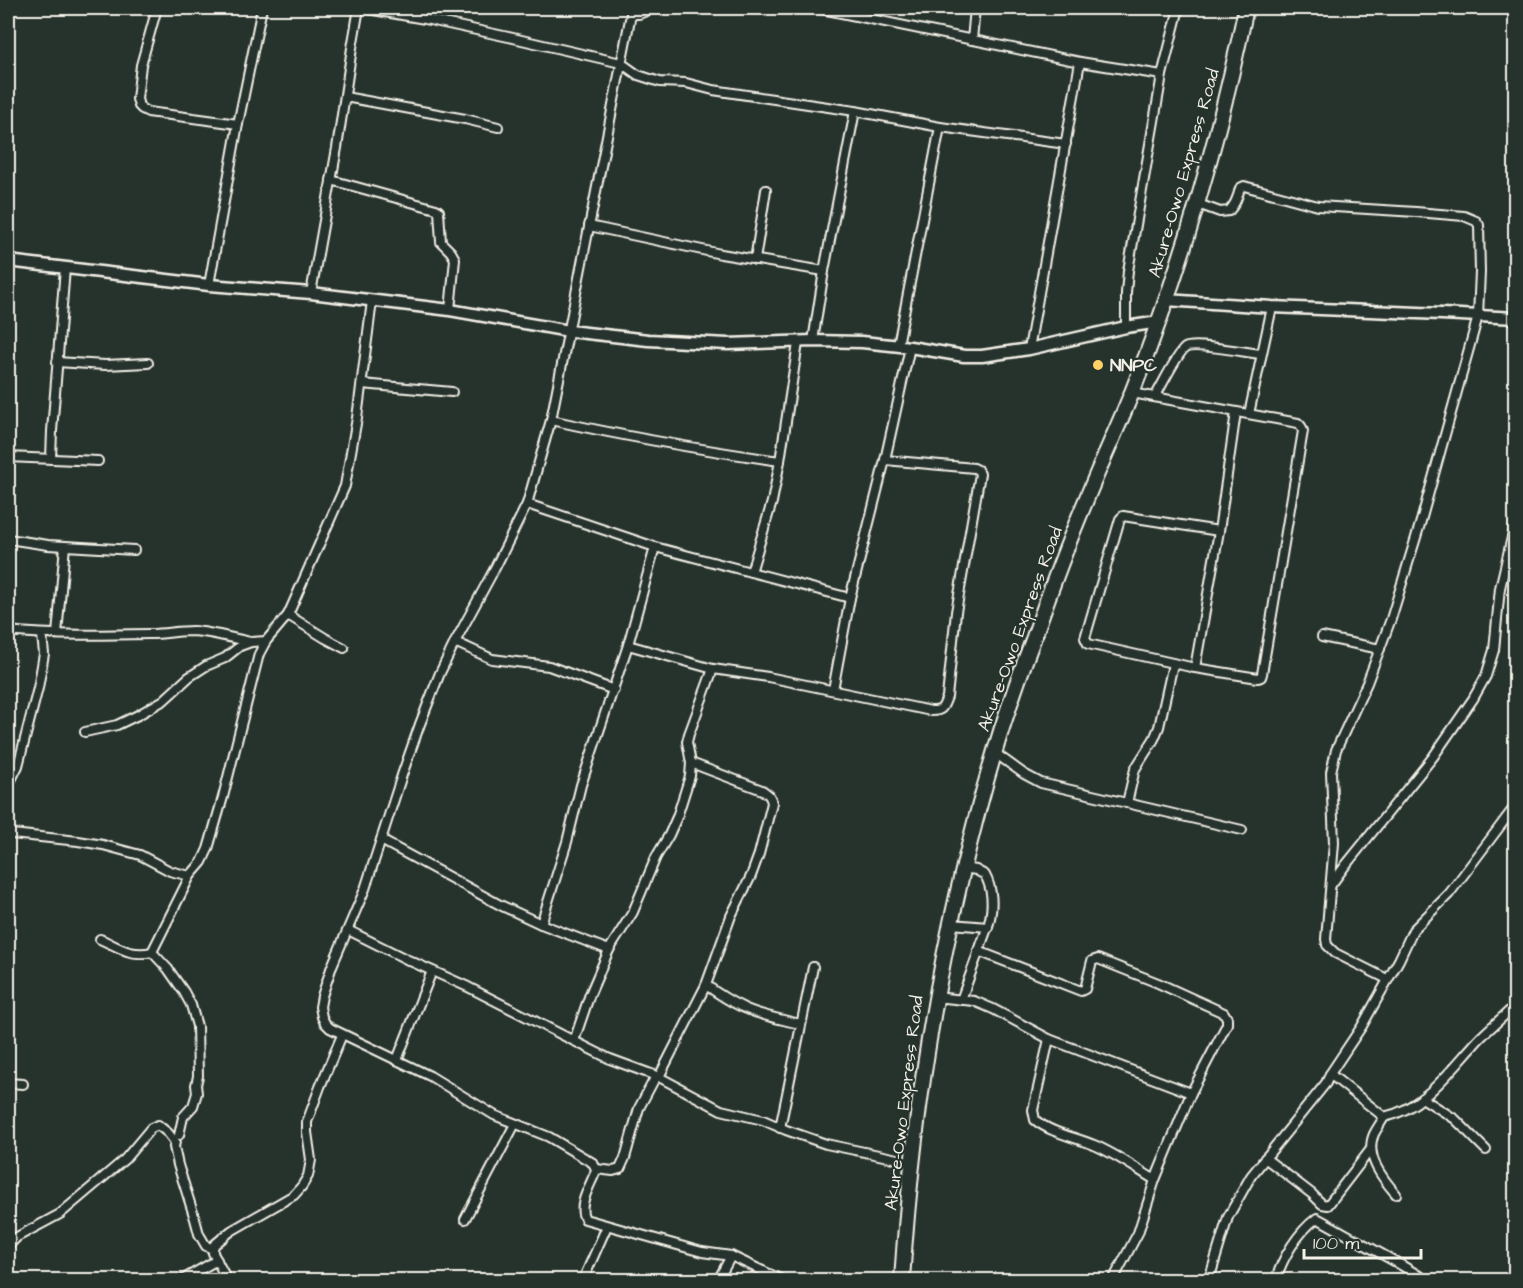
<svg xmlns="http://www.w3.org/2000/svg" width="1523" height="1288" viewBox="0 0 1523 1288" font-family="'Architects Daughter',sans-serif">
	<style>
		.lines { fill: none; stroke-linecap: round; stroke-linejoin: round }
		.street-casing { stroke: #f4f1e8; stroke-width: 12 }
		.secondary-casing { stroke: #f4f1e8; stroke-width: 15 }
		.highway-casing { stroke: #f4f1e8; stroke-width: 18 }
		.street { stroke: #26332d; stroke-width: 8 }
		.secondary { stroke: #26332d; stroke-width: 10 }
		.highway { stroke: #26332d; stroke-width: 14 }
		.poi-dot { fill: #ffd166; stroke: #26332d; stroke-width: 2 }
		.labels { text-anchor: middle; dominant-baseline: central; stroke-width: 4.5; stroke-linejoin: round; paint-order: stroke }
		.street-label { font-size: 18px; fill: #f4f1e8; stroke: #26332d }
		.poi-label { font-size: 18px; font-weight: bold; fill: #f4f1e8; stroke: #26332d; text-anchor: start }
	</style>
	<rect width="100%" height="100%" fill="#26332d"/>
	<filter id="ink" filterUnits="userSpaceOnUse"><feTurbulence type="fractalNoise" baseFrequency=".0167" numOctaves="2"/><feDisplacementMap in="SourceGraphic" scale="12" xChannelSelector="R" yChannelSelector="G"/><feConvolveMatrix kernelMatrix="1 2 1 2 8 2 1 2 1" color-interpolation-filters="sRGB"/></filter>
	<g filter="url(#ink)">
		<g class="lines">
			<defs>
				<g id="street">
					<polyline points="157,8 141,65 137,99 139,106 142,109 148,112 238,124"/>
					<polyline points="362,8 425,19 513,38 621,63 638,75 660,82 686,83 713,90 855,111 940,127 1066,144"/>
					<polyline points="632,8 631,14 639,14 654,8"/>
					<polyline points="817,8 1080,62 1162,75"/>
					<path d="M631 14 551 420 527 504 495 568 455 642 440 673 420 724 402 775 365 889 332 966 322 996 320 1007 322 1017 325 1023 330 1028 430 1076 494 1115 549 1137 593 1163 596 1169 595 1173C590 1186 577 1206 585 1219L702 1252 731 1256 782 1280"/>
					<polyline points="972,40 975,8"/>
					<polyline points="345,97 465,119 498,127"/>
					<polyline points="331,180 436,209 439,211 441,242 451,252 455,259 450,310"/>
					<path d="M1198 204 1220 212 1229 211C1235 205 1238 197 1240 188L1244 186 1318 206 1416 212 1464 216 1476 221 1479 225 1480 272 1478 316 1470 345 1421 521 1391 619 1367 683 1336 750 1331 772 1334 843 1326 939 1327 945 1335 953 1387 979"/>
					<polyline points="589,226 721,254 824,271"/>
					<polyline points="755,260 766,190"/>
					<polyline points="209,285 238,124 262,8"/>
					<polyline points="311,293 337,148 352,48 359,8"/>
					<polyline points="1126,327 1126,293 1128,271 1162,75 1179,8"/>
					<polyline points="813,341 824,271 855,111"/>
					<polyline points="898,345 940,127"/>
					<polyline points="1029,349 1080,62"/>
					<polyline points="57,362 105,365 148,363"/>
					<polyline points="362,384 452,392"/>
					<polyline points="1132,393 1298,423 1301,426 1303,431 1262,674 1261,677 1258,678 1195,668 1088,644 1085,638 1120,519 1123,516 1219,531"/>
					<path d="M1155 397C1161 387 1177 354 1185 348 1194 342 1248 353 1261 354"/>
					<polyline points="1249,414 1272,307"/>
					<path d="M551 420C627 437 703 450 780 461"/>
					<polyline points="8,457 98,461"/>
					<polyline points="51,459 52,431 65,268"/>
					<polyline points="527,504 655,547 850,598"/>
					<polyline points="8,539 48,545 134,550"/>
					<polyline points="751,572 772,502 780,461 798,343"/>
					<polyline points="288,615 325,638 344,648"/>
					<path d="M8 631C55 636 103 635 150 634 164 634 178 631 192 631 212 632 231 638 251 642"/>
					<polyline points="57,634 65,546"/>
					<polyline points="1322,637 1380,649"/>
					<polyline points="455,642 492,659 549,666 614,690"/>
					<path d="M628 645 713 669 768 677 931 711C943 711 943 707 947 697L956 612 980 474 978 470 974 468 885 460"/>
					<polyline points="1195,668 1219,531 1236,412"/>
					<polyline points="833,690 850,598 885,460 910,347"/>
					<polyline points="85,732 117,725 138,715 164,700 189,677 206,666 225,658 240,646 251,642 266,641"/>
					<polyline points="995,753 1024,774 1041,783 1242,830"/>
					<polyline points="8,785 13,776 18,766 38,688 44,654 42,635"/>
					<polyline points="1127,803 1135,769 1154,739 1159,727 1173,664"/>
					<polyline points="8,832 12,834 78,841 103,845 140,855 170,871 190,876"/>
					<polyline points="381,840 500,905 541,924 609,950"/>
					<polyline points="1331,885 1345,866 1433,757 1473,699 1486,676 1494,650 1500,588 1516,520"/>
					<polyline points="541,924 567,842 581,785 628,645 655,547"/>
					<polyline points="951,924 988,927"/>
					<polyline points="348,930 408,960 468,987 574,1041 590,994 609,950 633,912 656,857 669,835 677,817 690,776 691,763 687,742 689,734 713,669"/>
					<path d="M100 939C119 947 130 957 152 952"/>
					<polyline points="978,951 1081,991 1085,989 1092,961 1098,959 1158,983 1224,1013 1227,1018 1227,1024 1191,1093 1155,1180 1138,1233 1113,1280"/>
					<path d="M706 985C717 993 729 1001 742 1007 760 1016 781 1019 800 1024"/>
					<polyline points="935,997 974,1001 993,1009 1049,1039 1191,1093"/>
					<path d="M961 1000 989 923C993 907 993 890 985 875L976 870 964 868"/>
					<path d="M1049 1039 1033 1110 1035 1120C1051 1133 1075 1137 1094 1145 1116 1154 1135 1168 1155 1180"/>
					<path d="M574 1041 610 1059 659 1077 706 985 731 916 751 876 759 854 772 803C771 796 768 794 762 790L691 763"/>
					<polyline points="397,1060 432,971"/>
					<path d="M1330 1074 1384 1117C1425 1109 1454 1065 1481 1037 1492 1026 1504 1016 1516 1005"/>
					<polyline points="659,1077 721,1110 763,1120 786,1130 826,1144 912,1162"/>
					<polyline points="8,1083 23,1084"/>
					<polyline points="1422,1098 1455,1119 1486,1150"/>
					<path d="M1384 1117C1381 1123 1377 1128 1374 1134 1364 1156 1383 1179 1396 1194"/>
					<polyline points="780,1128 813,967"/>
					<polyline points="179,1135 183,1117 193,1106 197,1093 196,1085 198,1076 197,1026 191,1005 184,992 168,969 152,952 190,876 202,862 208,849 223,797 259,654 266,641 288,615 345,486 357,418 372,301"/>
					<polyline points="1265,1158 1312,1194 1322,1204 1328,1205 1371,1149"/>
					<polyline points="596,1169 613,1171 620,1169 625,1158 639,1108 656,1076"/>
					<polyline points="465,1219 515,1124"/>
					<polyline points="8,1246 17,1237 60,1214 125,1159 151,1128 158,1125 168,1133 175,1142 174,1147 178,1165 195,1219 199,1234 206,1246 213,1249"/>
					<polyline points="8,1276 10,1280"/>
					<polyline points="182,1280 217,1260"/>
					<polyline points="227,1280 213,1253 213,1249 214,1245 231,1231 294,1195 302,1186 308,1176 311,1160 307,1132 307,1122 320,1087 342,1035"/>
					<polyline points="583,1280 607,1226"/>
					<polyline points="718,1280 731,1256"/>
					<polyline points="1209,1280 1228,1217 1251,1176 1326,1083 1330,1074 1362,1026 1399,960 1413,930 1449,894 1516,805"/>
					<path d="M1276 1280C1282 1258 1298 1232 1317 1218L1396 1262 1426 1280"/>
				</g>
				<g id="secondary">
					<polyline points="8,261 209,285 311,293 450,310 569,331 648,340 728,344 813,341 862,342 910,347 964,356 982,356 1029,349 1126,327 1159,322"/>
					<polyline points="1166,300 1272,307 1442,314 1516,318"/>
				</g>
				<path id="highway" d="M902 1280C914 1095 946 909 1001 731 1011 700 1022 668 1034 637 1050 591 1067 545 1086 500 1101 463 1118 427 1133 390 1182 266 1219 138 1246 8"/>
			</defs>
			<!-- street casing -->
			<use href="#street" class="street-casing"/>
			<!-- secondary casing -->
			<use href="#secondary" class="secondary-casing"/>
			<!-- highway casing -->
			<use href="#highway" class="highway-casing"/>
			<!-- street -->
			<use href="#street" class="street"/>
			<!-- secondary -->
			<use href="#secondary" class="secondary"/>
			<!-- highway -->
			<use href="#highway" class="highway"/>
		</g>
	</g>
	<!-- markers -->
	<circle class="poi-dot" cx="1098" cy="365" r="6"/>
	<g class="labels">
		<!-- street labels -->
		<g class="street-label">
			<text transform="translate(1184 173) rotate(-74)">Akure-Owo Express Road</text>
			<text transform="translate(1020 629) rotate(-70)">Akure-Owo Express Road</text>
			<text transform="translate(904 1103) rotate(-83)">Akure-Owo Express Road</text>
		</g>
		<!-- poi labels -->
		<g class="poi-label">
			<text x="1110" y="365">NNPC</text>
		</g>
	</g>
	<!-- margin -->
	<rect width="1523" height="1288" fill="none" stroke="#26332d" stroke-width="30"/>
	<rect x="15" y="15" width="1493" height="1258" fill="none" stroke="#f4f1e8" stroke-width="2" filter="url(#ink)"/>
	<!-- scale -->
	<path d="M1304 1249v9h117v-9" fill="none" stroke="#f4f1e8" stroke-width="3"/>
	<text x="1313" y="1249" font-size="18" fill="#f4f1e8" stroke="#26332d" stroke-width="4.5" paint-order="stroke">100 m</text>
</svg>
